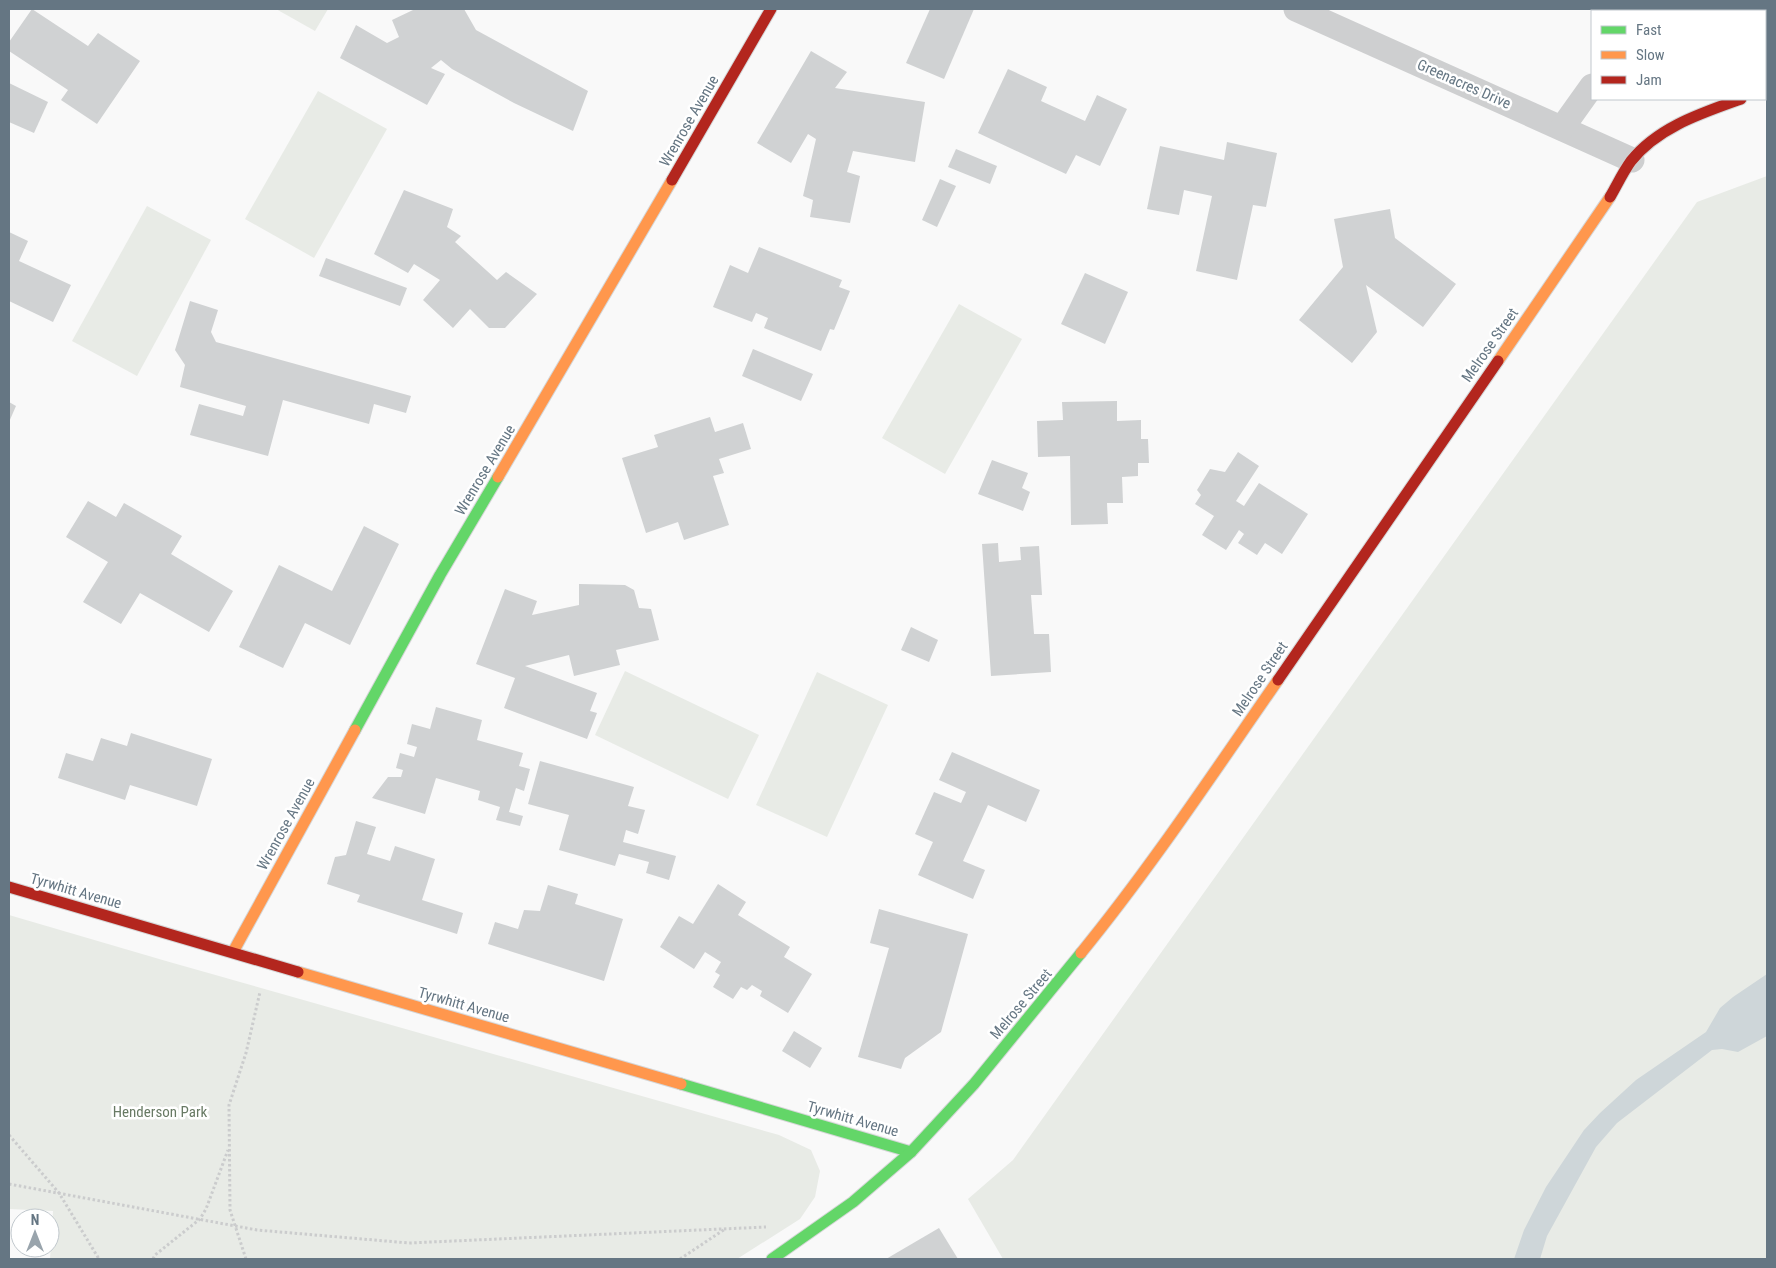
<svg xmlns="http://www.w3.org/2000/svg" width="1776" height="1268" viewBox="0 0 1776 1268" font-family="'Roboto Condensed',sans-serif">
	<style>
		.green { fill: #e8ebe6 }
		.water { fill: #ced6d9 }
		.building { fill: #d0d2d3 }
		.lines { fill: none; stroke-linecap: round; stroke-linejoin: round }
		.fast-casing { stroke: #d5d6d7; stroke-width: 13 }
		.slow-casing { stroke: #d5d6d7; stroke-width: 13 }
		.jam-casing { stroke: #d5d6d7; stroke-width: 13 }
		.path { stroke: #cbcccd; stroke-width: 3; stroke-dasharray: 2.5 2.5; stroke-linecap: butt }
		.street { stroke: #cecfd0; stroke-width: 25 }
		.fast { stroke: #63d668; stroke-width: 11 }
		.slow { stroke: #ff974d; stroke-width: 11 }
		.jam { stroke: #b3261e; stroke-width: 11 }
		.labels { text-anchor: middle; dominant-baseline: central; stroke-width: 5; stroke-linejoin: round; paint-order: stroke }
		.street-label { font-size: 15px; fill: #657683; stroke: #fff }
		.park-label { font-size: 15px; fill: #687a64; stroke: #fff }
	</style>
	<rect width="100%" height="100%" fill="#f9f9f9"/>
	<!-- green -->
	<g class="green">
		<polygon points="276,9 328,9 315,31"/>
		<polygon points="1685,9 1767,9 1767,52 1765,53 1765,11 1683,11"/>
		<polygon points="318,91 387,129 314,258 245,219"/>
		<polygon points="1767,176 1767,1259 1003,1259 968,1199 1013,1160 1697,202"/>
		<polygon points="147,206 211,240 137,376 72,341"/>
		<polygon points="959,304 1022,339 945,474 882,438"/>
		<polygon points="625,671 759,735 728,799 595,735"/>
		<polygon points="817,672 888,705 827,837 756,805"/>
		<polygon points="9,915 166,961 779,1135 811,1150 820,1171 815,1197 800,1219 737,1259 50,1259 53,1211 9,1209"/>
	</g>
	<!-- water -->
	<polygon class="water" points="1767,974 1767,1036 1738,1052 1722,1049 1712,1050 1617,1123 1596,1147 1547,1236 1540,1259 1514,1259 1524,1230 1546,1187 1584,1130 1600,1113 1636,1080 1706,1032 1720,1008 1733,997"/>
	<!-- building -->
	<g class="building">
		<polygon points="32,9 88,46 98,33 140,61 97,124 61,100 68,90 9,51 9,42"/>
		<polygon points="412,9 464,9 476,30 588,91 573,131 514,103 452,69 441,60 431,68 445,74 427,105 340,58 356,25 387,43 399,37 392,20 413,10"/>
		<polygon points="930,9 974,9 944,79 906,63"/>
		<polygon points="811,51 847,72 835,88 925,102 915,162 853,151 847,172 860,176 850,223 810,217 813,200 803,196 816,139 808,134 791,163 757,143"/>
		<polygon points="1008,69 1047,87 1041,101 1085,121 1097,95 1127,109 1100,166 1076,155 1066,174 978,133"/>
		<polygon points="9,83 48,102 34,133 9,122"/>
		<polygon points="1227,142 1277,153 1266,207 1253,205 1237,280 1196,271 1212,196 1184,190 1179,215 1147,209 1160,146 1224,160"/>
		<polygon points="956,149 997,166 990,184 948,167"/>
		<polygon points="940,179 956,186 937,227 922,220"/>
		<polygon points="404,190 453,209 447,227 461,236 455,242 497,280 506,272 537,294 505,328 489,328 470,309 453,328 423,300 440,280 414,264 408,273 374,254"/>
		<polygon points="1390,209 1395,238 1456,284 1423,327 1366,285 1377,332 1352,363 1299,320 1343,267 1334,219"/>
		<polygon points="9,232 28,241 19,261 71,285 53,322 9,301"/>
		<polygon points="759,247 842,280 839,287 850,291 834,330 830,329 821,351 764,328 768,318 756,313 752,322 713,307 730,265 748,273"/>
		<polygon points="326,258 407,288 400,306 319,276"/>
		<polygon points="1085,273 1128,292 1105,344 1061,324"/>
		<polygon points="190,301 218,310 211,332 216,342 411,396 406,413 374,404 369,424 283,400 268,456 190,435 199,404 243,416 246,406 180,387 185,365 175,350"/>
		<polygon points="753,349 813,374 801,401 742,376"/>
		<polygon points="1117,401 1117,421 1141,420 1141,439 1148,439 1149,463 1138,463 1138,476 1122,477 1123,503 1107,503 1108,524 1071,525 1070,456 1038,457 1037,421 1063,420 1062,402"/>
		<polygon points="9,402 16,406 9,422"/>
		<polygon points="710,417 715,432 743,423 751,449 719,459 724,473 713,476 729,525 684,540 678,522 646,533 622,458 658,447 654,435"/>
		<polygon points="1238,452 1259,466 1236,501 1244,506 1259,483 1308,514 1282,554 1265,543 1257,555 1238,543 1244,534 1239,530 1226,550 1202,535 1214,516 1195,504 1201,495 1197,490 1210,469 1225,472"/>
		<polygon points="992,460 1028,473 1022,488 1030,492 1023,511 978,494"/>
		<polygon points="88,501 116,517 124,503 182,536 171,554 233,591 209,632 140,593 121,624 83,602 108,562 66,537"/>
		<polygon points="364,526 399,544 350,645 305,623 283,668 239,647 279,565 332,591"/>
		<polygon points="998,543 999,562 1021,560 1020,547 1039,546 1042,595 1031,595 1034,634 1049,634 1051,672 991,676 982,544"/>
		<polygon points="579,584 625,585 634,590 639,608 651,609 659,640 616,650 620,665 574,676 569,655 525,666 597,693 590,711 597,713 587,739 504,708 515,678 476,664 505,589 537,601 532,615 579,605"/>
		<polygon points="911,627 938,640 929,662 901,650"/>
		<polygon points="436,707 482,720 477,740 523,753 519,766 530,769 524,791 516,788 509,812 523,816 520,826 496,820 500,807 478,800 480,791 436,778 425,814 372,798 388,777 401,777 403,770 396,768 400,753 414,757 417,747 407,744 412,724 430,729"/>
		<polygon points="131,733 212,759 197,806 130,785 125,800 58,778 66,753 93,761 101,738 127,746"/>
		<polygon points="952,752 1040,790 1026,822 988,805 963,861 985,870 973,899 918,875 933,842 915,834 934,792 961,803 966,792 939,780"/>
		<polygon points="540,761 634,787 628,806 645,810 638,834 626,830 623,842 676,856 669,880 646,873 649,862 619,854 615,866 559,850 569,815 528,804"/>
		<polygon points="356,821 376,827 367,854 390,861 395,846 435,859 422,900 463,913 457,934 357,902 360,895 327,884 335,857 346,855"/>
		<polygon points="718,884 746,902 738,915 790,947 784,957 812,974 788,1013 760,996 762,991 752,985 747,990 741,987 733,999 713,987 720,975 715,972 721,962 705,952 694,969 660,947 679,916 693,924"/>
		<polygon points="548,885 578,894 575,904 623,919 604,981 488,944 495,922 518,929 524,910 540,911"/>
		<polygon points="879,909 968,934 941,1032 905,1058 901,1069 858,1057 889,948 870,943"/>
		<polygon points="794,1031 822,1048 810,1068 782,1051"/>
		<polygon points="939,1228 958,1259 886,1259"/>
	</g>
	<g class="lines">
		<defs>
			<g id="fast">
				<polyline points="1765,90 1767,89"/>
				<polyline points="355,730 440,575 498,477"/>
				<polyline points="681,1084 911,1152"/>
				<polyline points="772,1259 853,1202 911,1152 974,1084 1081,953"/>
			</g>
			<g id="slow">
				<polyline points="1498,361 1610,197"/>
				<polyline points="498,477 672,180"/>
				<polyline points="233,952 355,730"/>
				<path d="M1081 953C1152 866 1214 772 1278 680"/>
				<polyline points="298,972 681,1084"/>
			</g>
			<g id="jam">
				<polyline points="672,180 771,9"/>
				<path d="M1610 197C1617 185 1623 172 1631 161 1658 127 1702 113 1741 99"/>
				<polyline points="1278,680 1498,361"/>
				<polyline points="9,887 298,972"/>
			</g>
		</defs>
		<!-- fast casing -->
		<use href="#fast" class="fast-casing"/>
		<!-- slow casing -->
		<use href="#slow" class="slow-casing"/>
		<!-- jam casing -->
		<use href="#jam" class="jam-casing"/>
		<!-- path -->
		<g class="path">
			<polyline points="9,1135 59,1193 99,1259"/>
			<polyline points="9,1184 257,1230 409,1243 766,1227"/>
			<polyline points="153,1259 155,1255 200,1219 206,1209 228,1150"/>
			<polyline points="246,1259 230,1210 229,1105 246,1053 260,992"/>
			<polyline points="680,1259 725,1229"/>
		</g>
		<!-- street -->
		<g class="street">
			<polyline points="1296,9 1632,160"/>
			<polyline points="1644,11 1646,9"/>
			<polyline points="1562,128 1592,86"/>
		</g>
		<!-- fast -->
		<use href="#fast" class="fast"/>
		<!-- slow -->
		<use href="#slow" class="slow"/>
		<!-- jam -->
		<use href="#jam" class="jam"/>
	</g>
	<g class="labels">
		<!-- street labels -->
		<g class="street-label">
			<text transform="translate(1464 84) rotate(24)">Greenacres Drive</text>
			<text transform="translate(689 121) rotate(-60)">Wrenrose Avenue</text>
			<text transform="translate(1490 345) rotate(-55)">Melrose Street</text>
			<text transform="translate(485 470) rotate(-59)">Wrenrose Avenue</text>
			<text transform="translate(1260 679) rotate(-56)">Melrose Street</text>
			<text transform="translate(286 824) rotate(-61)">Wrenrose Avenue</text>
			<text transform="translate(76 891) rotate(16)">Tyrwhitt Avenue</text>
			<text transform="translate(1021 1004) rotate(-50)">Melrose Street</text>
			<text transform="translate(464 1005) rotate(16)">Tyrwhitt Avenue</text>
			<text transform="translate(853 1119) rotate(16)">Tyrwhitt Avenue</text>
		</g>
		<!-- park labels -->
		<g class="park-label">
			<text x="160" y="1112">Henderson Park</text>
		</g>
	</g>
	<!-- border -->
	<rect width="1776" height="1268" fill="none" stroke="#657683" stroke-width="20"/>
	<!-- legend -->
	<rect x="1591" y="10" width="175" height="90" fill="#ffffff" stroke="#c1c8cd"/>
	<rect x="1601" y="26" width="25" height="8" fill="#63d668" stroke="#c1c8cd"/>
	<text x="1636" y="35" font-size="15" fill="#657683">Fast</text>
	<rect x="1601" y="51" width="25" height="8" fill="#ff974d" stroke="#c1c8cd"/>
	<text x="1636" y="60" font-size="15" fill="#657683">Slow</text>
	<rect x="1601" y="76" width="25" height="8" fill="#b3261e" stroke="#c1c8cd"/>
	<text x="1636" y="85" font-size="15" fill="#657683">Jam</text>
	<!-- north arrow -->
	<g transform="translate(35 1233)"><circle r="24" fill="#ffffff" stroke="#c1c8cd"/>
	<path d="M0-4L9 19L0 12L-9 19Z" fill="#99a4ac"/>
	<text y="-8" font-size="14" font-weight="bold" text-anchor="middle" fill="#657683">N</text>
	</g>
</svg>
